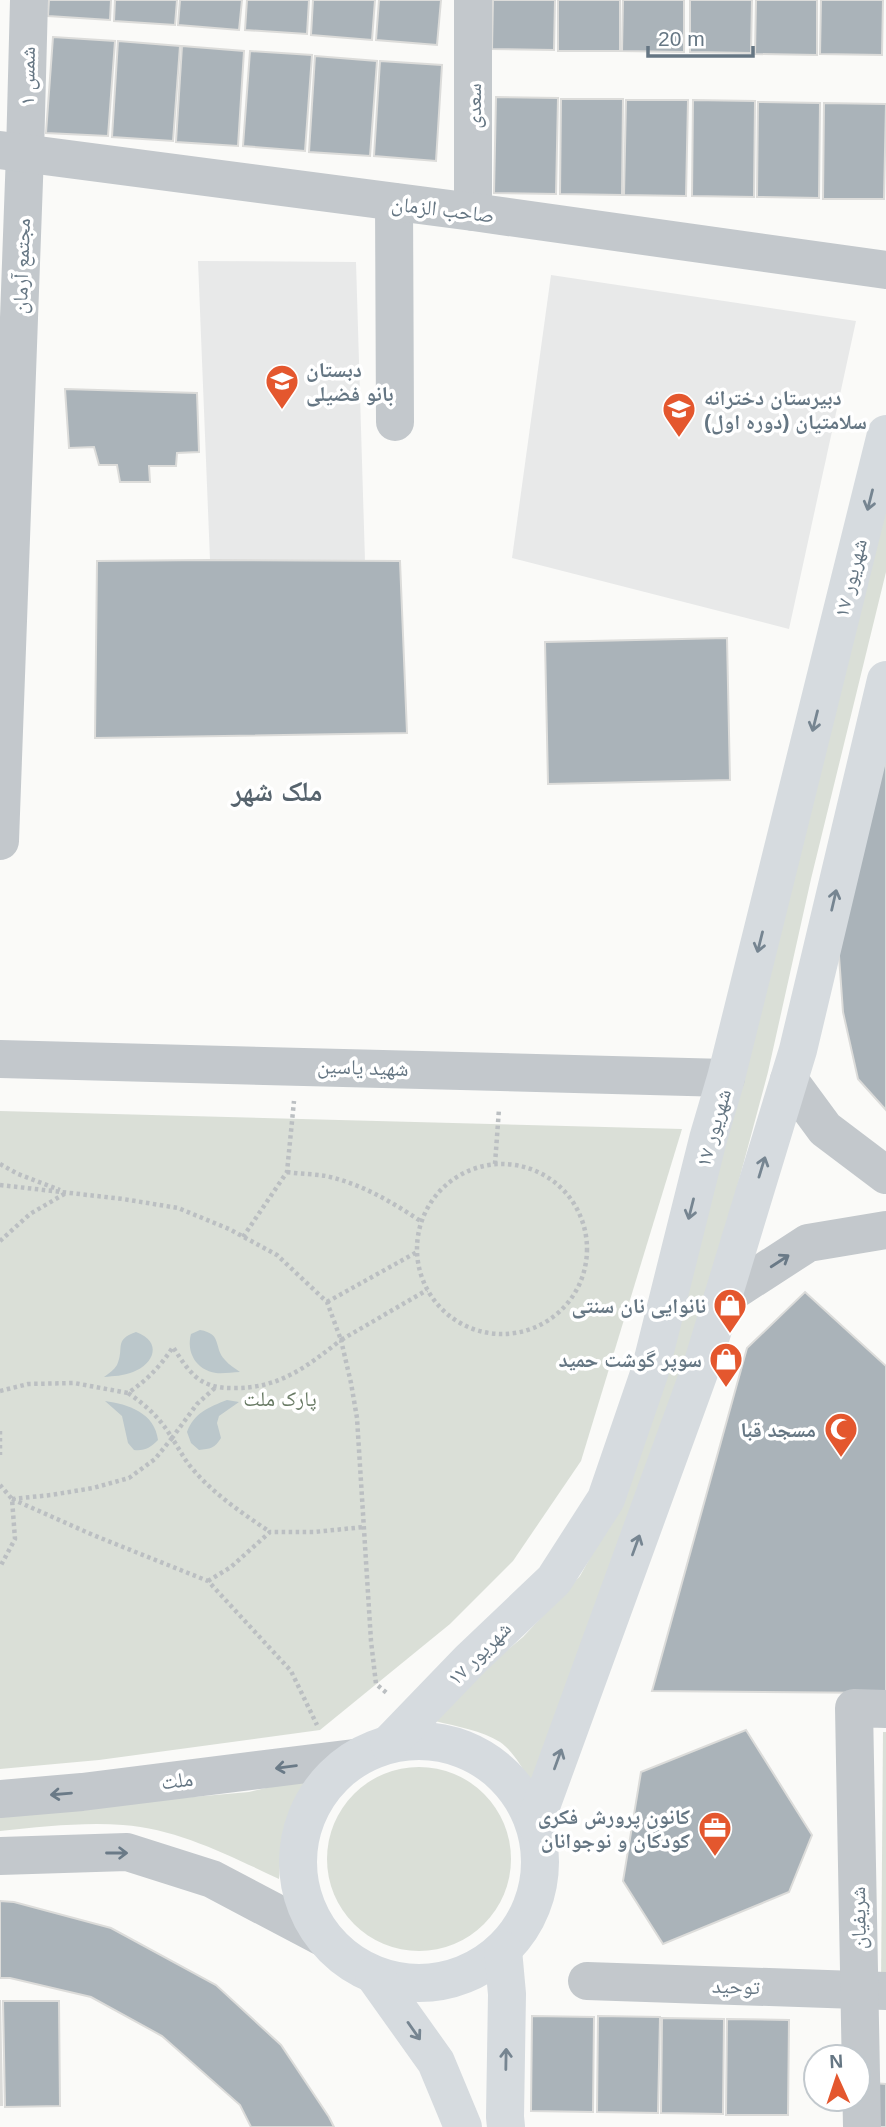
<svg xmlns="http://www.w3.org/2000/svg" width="886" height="2127" viewBox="0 0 886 2127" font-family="Helvetica,'Noto Naskh Arabic',sans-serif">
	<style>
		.built { fill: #e8e9e9 }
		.green { fill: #dadfd7 }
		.water { fill: #bbc7cb }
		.building { fill: #aab3b9; stroke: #dcdcda; stroke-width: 2 }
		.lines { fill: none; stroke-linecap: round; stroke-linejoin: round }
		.path { stroke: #bbbfc2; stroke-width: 4.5; stroke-dasharray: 3.5 3.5; stroke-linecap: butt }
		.minor { stroke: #c3c8cc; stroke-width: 38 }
		.tertiary { stroke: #c3c8cc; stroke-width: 38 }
		.secondary { stroke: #d6dbdf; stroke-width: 38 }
		.oneway { stroke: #768591 }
		.oneway2 { stroke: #6a7a87 }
		.labels { text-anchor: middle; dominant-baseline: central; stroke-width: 7; stroke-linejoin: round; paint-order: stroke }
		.street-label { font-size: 21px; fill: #657683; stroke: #fff }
		.poi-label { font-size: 21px; font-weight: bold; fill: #657683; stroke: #fff; text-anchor: end }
		.park-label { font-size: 21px; fill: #687a64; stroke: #fff }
		.district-label { font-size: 28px; font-weight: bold; fill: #57646e; stroke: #fff }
	</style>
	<rect width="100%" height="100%" fill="#fafaf8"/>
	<!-- built -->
	<g class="built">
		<polygon points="198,261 356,262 365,561 210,560"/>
		<polygon points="551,275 856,321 789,629 512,558"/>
	</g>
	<!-- green -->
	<g class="green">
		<path d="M886 482V572L811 879 768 1072 720 1251 634 1517 531 1783C523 1769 514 1752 500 1742 483 1731 455 1726 435 1721L493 1662 523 1637 580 1576 615 1513Z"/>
		<polygon points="0,1111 682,1129 581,1461 513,1561 450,1624 320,1730 99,1760 0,1769"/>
		<polygon points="883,1732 886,1732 886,1986 881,1986"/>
		<circle cx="419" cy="1859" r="92"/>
		<path d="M309 1778 292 1806 282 1838 279 1879C230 1856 178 1829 123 1825 82 1822 41 1827 0 1831V1814L249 1792Z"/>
	</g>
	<!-- water -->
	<g class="water">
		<path d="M200 1330C223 1334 213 1347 225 1360 229 1365 235 1368 240 1372 232 1372 223 1374 216 1373 196 1370 186 1352 191 1334Z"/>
		<path d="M136 1332C163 1342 154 1364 133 1372 123 1376 114 1376 104 1377 109 1373 114 1370 117 1365 125 1348 113 1340 136 1332Z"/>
		<path d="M227 1400 239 1402 219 1416 217 1423 221 1438C215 1448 210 1449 199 1450L191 1443 187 1432C194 1413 209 1407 227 1400Z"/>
		<path d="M105 1401C128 1404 155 1413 158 1440 150 1448 145 1451 134 1450L128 1443 122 1416Z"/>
	</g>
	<!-- building -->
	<g class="building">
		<polygon points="49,0 111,0 110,20 48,16"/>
		<polygon points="115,0 177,0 175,25 114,21"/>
		<polygon points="180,0 242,0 239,30 178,25"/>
		<polygon points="247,0 309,0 307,34 245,30"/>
		<polygon points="313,0 375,0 372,40 311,35"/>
		<polygon points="379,0 441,0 437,45 376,40"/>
		<polygon points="493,0 555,0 554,50 492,49"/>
		<rect x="558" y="0" width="62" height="51"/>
		<polygon points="623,0 684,0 684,52 622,51"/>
		<polygon points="690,0 752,0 751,53 690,52"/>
		<polygon points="756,0 817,0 817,55 755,54"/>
		<polygon points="821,0 883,0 882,55 820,54"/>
		<polygon points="53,37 115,41 108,136 46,133"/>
		<polygon points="118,41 180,46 173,141 112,137"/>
		<polygon points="182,46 244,51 238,146 176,142"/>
		<polygon points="250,51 312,55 305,151 243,146"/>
		<polygon points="315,56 377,61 370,156 309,152"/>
		<polygon points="380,61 442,65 436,161 374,156"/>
		<polygon points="496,97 558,98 556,194 494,193"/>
		<polygon points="561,99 623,99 622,195 560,194"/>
		<polygon points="626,100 688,100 686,196 624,195"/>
		<polygon points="693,100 755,101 754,197 692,196"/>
		<polygon points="758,102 820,103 819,198 757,197"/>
		<polygon points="824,103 886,104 884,199 823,199"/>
		<polygon points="65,389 197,393 199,452 177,453 176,466 149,466 150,482 120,482 117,465 99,465 94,447 69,448"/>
		<polygon points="210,560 400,561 407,733 95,738 97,561"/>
		<polygon points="727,638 730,780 548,784 545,642"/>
		<polygon points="886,742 886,1110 858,1079 843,1012 838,942"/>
		<polygon points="805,1292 886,1366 886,1693 652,1691 747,1348"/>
		<polygon points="746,1730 812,1835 789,1892 663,1944 623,1881 641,1772"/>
		<polygon points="0,1901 14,1902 111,1928 216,1985 281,2045 329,2117 334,2127 251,2127 240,2105 162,2036 91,1997 10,1978 0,1978"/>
		<polygon points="0,2000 2,2105 0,2105"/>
		<polygon points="3,2001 59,2001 60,2106 5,2107"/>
		<polygon points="532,2016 594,2017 593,2112 531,2111"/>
		<polygon points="598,2016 660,2017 658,2113 597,2112"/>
		<polygon points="662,2018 724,2019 723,2114 661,2113"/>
		<polygon points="727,2019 789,2020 788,2115 726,2115"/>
		<polygon points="874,2083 886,2084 886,2127 873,2127"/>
	</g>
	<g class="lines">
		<!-- path -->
		<g class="path">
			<circle cx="502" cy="1249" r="85"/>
			<polyline points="0,1164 18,1174 60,1190"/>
			<polyline points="495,1164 499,1109"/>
			<path d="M287 1172C300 1174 314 1174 326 1176 362 1184 392 1202 422 1222"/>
			<polyline points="0,1185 123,1199 178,1208 229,1229 277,1255 327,1302 341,1340 427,1290"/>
			<polyline points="243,1237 287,1172 294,1101"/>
			<polyline points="0,1241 30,1214 66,1193"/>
			<polyline points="327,1302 417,1252"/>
			<path d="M0 1391 28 1384 74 1383 128 1393C147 1380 160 1367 173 1347 180 1358 187 1369 196 1377 207 1386 219 1388 232 1388 279 1389 306 1367 341 1340L351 1383 357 1418 371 1641 376 1684 388 1694"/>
			<path d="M128 1393C147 1406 160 1418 172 1438L197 1404 216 1387"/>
			<polyline points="0,1431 0,1455"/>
			<polyline points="0,1485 12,1499 15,1539 0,1567"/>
			<polyline points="12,1499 93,1535 208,1581 291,1671 317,1725"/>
			<path d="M12 1499 51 1495 93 1488 129 1478 155 1459 172 1438C178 1447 183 1457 190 1466 212 1493 242 1513 270 1532"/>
			<polyline points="208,1581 231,1567 270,1532 314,1532 364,1527"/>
		</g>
		<!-- minor -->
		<g class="minor">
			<polyline points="473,0 473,212"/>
			<polyline points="394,202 395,422"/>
			<polyline points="0,841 25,153 29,0"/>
			<polyline points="587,1981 886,1991"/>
			<polyline points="862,2127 854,1708 886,1709"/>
		</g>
		<!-- tertiary -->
		<g class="tertiary">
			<polyline points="0,150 473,212 886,270"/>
			<path d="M0 1059C242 1064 484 1073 726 1078"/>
			<polyline points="789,1080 825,1129 886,1175"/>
			<polyline points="723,1298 808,1243 886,1230"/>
			<polyline points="0,1799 82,1792 354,1758"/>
			<polyline points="0,1856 127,1852 212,1879 324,1938"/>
		</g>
		<!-- secondary -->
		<g class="secondary">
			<circle cx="419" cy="1862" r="121"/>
			<polyline points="389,1744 470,1660 554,1580 606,1499 650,1371 708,1139 726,1078 886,434"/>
			<polyline points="535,1823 704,1359 798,1050 886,680"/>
			<polyline points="503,1950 507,1994 505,2117 506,2127"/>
			<polyline points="374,1975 436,2062 463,2127"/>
		</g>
	</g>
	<!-- one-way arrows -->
	<defs><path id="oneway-shaft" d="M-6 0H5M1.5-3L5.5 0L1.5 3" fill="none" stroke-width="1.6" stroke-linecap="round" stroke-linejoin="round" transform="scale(1.75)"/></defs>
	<g class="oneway">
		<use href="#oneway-shaft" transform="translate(870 500) rotate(104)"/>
		<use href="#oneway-shaft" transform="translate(815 721) rotate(104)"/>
		<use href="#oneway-shaft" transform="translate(834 900) rotate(-77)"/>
		<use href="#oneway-shaft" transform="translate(760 942) rotate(104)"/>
		<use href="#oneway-shaft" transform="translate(762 1167) rotate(-73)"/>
		<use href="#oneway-shaft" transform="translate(691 1209) rotate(104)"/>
		<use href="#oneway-shaft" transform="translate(636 1545) rotate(-70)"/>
		<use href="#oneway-shaft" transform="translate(558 1759) rotate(-70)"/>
		<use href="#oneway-shaft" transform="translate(414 2031) rotate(55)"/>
		<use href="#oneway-shaft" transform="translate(506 2059) rotate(-89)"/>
	</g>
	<g class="oneway2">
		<use href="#oneway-shaft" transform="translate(780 1261) rotate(-33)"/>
		<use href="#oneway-shaft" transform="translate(286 1767) rotate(173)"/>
		<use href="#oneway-shaft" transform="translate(61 1794) rotate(175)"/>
		<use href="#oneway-shaft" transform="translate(117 1853)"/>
	</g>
	<!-- icons -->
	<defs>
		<symbol id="school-pin" viewBox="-11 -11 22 30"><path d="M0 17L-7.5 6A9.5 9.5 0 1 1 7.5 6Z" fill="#e4572e" stroke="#fff"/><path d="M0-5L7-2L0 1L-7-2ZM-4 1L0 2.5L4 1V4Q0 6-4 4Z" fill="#fff"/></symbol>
		<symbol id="shop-pin" viewBox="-11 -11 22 30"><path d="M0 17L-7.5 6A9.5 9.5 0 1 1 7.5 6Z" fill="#e4572e" stroke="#fff"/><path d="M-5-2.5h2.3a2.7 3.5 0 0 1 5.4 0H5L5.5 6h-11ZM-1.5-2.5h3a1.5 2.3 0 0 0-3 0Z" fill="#fff"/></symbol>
		<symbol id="mosque-pin" viewBox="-11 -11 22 30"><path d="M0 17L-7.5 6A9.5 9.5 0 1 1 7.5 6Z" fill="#e4572e" stroke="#fff"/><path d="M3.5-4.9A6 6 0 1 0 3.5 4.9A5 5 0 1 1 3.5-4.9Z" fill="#fff"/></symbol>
		<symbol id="office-pin" viewBox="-11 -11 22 30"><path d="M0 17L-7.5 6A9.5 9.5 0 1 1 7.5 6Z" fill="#e4572e" stroke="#fff"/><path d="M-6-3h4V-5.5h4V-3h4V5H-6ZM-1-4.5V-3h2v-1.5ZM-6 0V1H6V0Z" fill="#fff"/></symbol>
	</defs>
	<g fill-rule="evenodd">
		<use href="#school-pin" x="263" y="362" width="38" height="52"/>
		<use href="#school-pin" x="660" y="390" width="38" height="52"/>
		<use href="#shop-pin" x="711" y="1286" width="38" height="52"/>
		<use href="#shop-pin" x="707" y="1340" width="38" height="52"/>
		<use href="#mosque-pin" x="822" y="1410" width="38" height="52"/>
		<use href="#office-pin" x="696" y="1809" width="38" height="52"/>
	</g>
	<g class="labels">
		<!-- street labels -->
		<g class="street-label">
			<text transform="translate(27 76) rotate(-89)">شمس ۱</text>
			<text transform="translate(473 106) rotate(-90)">سعدی</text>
			<text transform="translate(443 209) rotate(7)">صاحب الزمان</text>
			<text transform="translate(21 266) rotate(-88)">مجتمع آرمان</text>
			<text transform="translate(850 578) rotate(-76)">۱۷ شهریور</text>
			<text transform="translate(363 1067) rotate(2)">شهید یاسین</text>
			<text transform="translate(713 1128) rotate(-74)">۱۷ شهریور</text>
			<text transform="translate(479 1653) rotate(-45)">۱۷ شهریور</text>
			<text transform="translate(177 1780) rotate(-7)">ملت</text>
			<text transform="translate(858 1918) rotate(-91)">شریفیان</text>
			<text transform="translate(736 1986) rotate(2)">توحید</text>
		</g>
		<!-- poi labels -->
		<g class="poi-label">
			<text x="306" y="369" text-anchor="start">دبستان<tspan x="306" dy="24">بانو فضیلی</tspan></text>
			<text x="704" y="397" text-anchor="start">دبیرستان دخترانه<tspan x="704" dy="24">سلامتیان (دوره اول)</tspan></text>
			<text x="706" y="1305">نانوایی نان سنتی</text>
			<text x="702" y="1359">سوپر گوشت حمید</text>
			<text x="816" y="1429">مسجد قبا</text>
			<text x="690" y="1816">کانون پرورش فکری<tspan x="690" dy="24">کودکان و نوجوانان</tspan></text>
		</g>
		<!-- park labels -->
		<g class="park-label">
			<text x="280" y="1398">پارک ملت</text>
		</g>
		<!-- district labels -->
		<g class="district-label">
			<text x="277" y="791">ملک شهر</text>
		</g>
	</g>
	<!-- north arrow -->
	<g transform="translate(837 2078) rotate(357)"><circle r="33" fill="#ffffff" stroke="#c1c8cd" stroke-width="2"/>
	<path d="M0-5L12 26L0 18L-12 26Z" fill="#e4572e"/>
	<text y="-10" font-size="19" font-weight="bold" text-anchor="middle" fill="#657683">N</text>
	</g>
	<!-- scale -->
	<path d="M648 46v10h105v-10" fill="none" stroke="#657683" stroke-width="3.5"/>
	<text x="658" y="46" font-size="21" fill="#657683" stroke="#ffffff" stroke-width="5" paint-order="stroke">20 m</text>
</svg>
